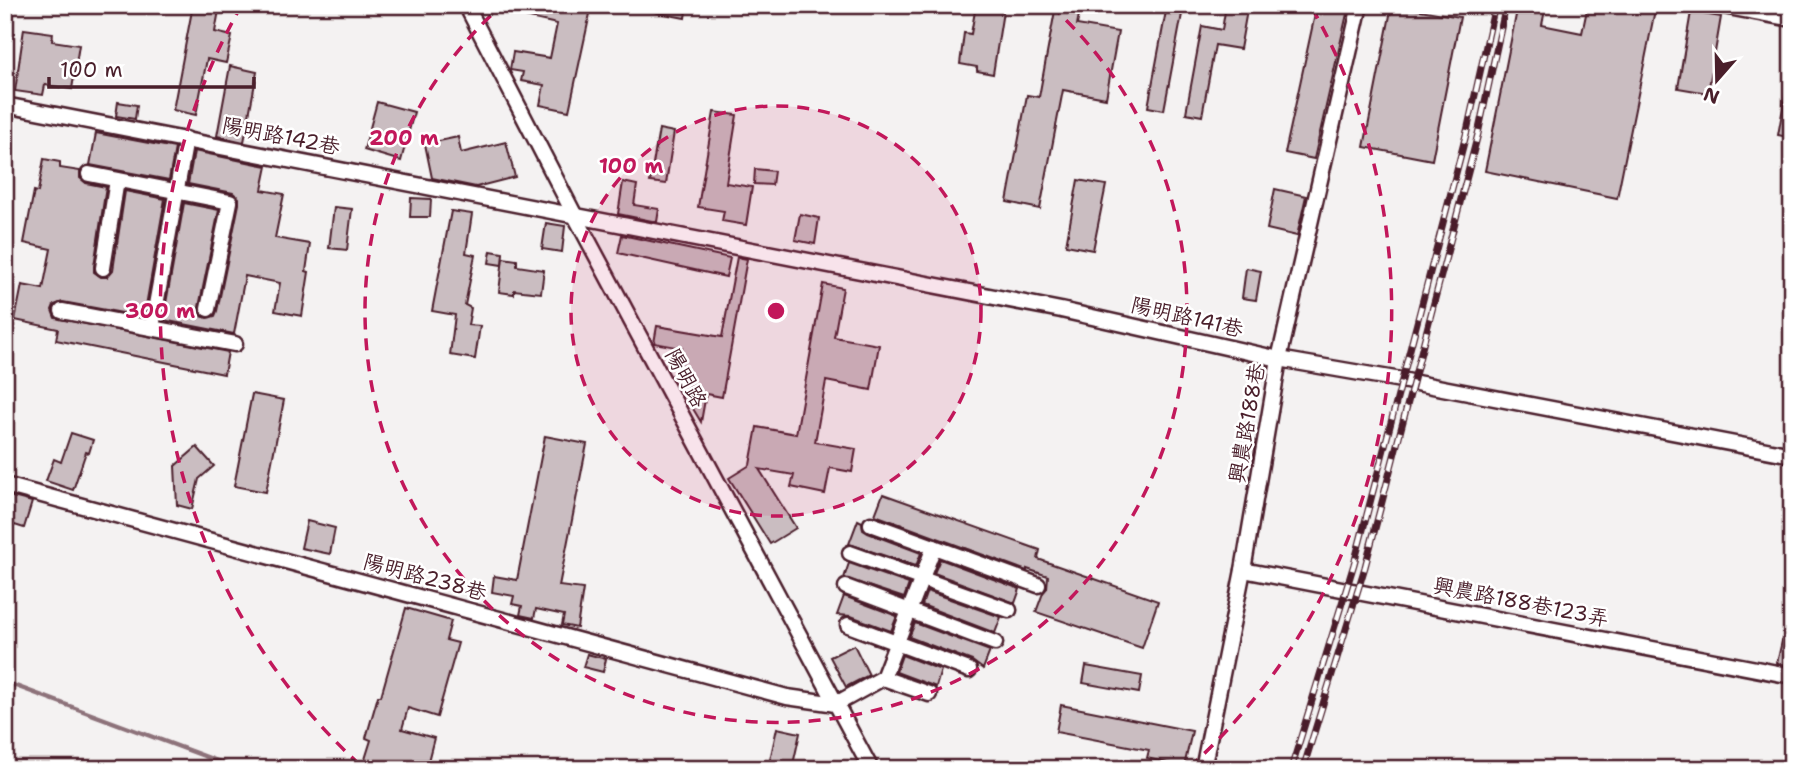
<svg xmlns="http://www.w3.org/2000/svg" width="1797" height="774" viewBox="0 0 1797 774" font-family="'Shantell Sans','LXGW WenKai TC',sans-serif">
	<style>
		.lines { fill: none; stroke-linecap: round; stroke-linejoin: round }
		.stream { stroke: #8d727a; stroke-width: 4.5 }
		.building { fill: #cabdc1; stroke: #4a1f2b; stroke-width: 2 }
		.minor-casing { stroke: #4a1f2b; stroke-width: 19 }
		.minor { stroke: #fff; stroke-width: 14 }
		.rail-casing { stroke: #4a1f2b; stroke-width: 7 }
		.rail { stroke: #fff; stroke-width: 4.5; stroke-dasharray: 13; stroke-linecap: butt }
		.ring { fill: none; stroke: #c2185b; stroke-width: 3.5; stroke-dasharray: 12 9 }
		.labels { text-anchor: middle; dominant-baseline: central; stroke-width: 5; stroke-linejoin: round; paint-order: stroke }
		.street-label { font-size: 21px; fill: #4a1f2b; stroke: #fff }
		.centre { fill: #c2185b; stroke: #fff; stroke-width: 3.5 }
		.ring-label { font-size: 21px; text-anchor: middle; font-weight: bold; fill: #c2185b; stroke: #fff; stroke-width: 5; stroke-linejoin: round; paint-order: stroke }
	</style>
	<rect width="100%" height="100%" fill="#f4f2f2"/>
	<filter id="ink" filterUnits="userSpaceOnUse"><feTurbulence type="fractalNoise" baseFrequency=".0143" numOctaves="2"/><feDisplacementMap in="SourceGraphic" scale="14" xChannelSelector="R" yChannelSelector="G"/><feConvolveMatrix kernelMatrix="1 2 1 2 8 2 1 2 1" color-interpolation-filters="sRGB"/></filter>
	<g filter="url(#ink)">
		<g class="lines">
			<!-- stream -->
			<polyline class="stream" points="5,682 239,769"/>
		</g>
		<!-- building -->
		<g class="building">
			<polygon points="193,5 220,5 215,32 232,36 226,63 207,59 196,115 173,110"/>
			<polygon points="494,5 575,5 591,9 569,111 540,105 544,85 521,81 523,72 510,70 513,52 550,58 557,24 493,10"/>
			<polygon points="648,5 687,5 685,18 648,11"/>
			<polygon points="976,5 1004,5 993,74 977,71 977,67 960,64 964,33 971,34"/>
			<polygon points="1056,5 1081,5 1077,25 1118,32 1106,98 1063,90 1040,209 1007,202 1027,95 1039,97"/>
			<polygon points="1226,5 1248,5 1240,49 1215,45 1202,116 1186,113 1202,26 1222,30"/>
			<polygon points="1317,5 1349,5 1314,159 1285,153"/>
			<polygon points="1392,5 1460,17 1432,160 1364,147"/>
			<polygon points="1518,5 1546,5 1542,25 1582,33 1588,5 1656,5 1617,198 1485,171"/>
			<polygon points="1166,11 1182,14 1164,110 1148,107"/>
			<polygon points="1691,12 1721,17 1708,93 1678,88"/>
			<polygon points="24,29 53,33 52,41 79,45 72,89 45,85 43,95 15,91"/>
			<polygon points="230,66 257,72 244,142 217,136"/>
			<polygon points="1786,91 1792,91 1792,138 1778,135"/>
			<polygon points="118,102 137,105 135,119 116,116"/>
			<polygon points="377,102 414,112 401,161 364,150"/>
			<polygon points="714,112 737,115 726,183 752,187 746,225 722,221 724,211 698,207"/>
			<polygon points="659,129 674,132 666,184 650,182"/>
			<polygon points="96,133 175,148 169,180 90,165"/>
			<polygon points="458,137 461,153 506,142 515,177 476,187 432,178 425,144"/>
			<polygon points="194,151 267,166 262,190 284,194 275,238 310,244 306,271 309,272 302,316 275,311 280,283 245,276 234,334 163,320 184,203 219,210 199,307 201,316 207,318 215,316 217,311 239,204 239,198 233,193 188,184"/>
			<polygon points="44,159 60,162 60,168 80,171 80,178 86,183 106,187 94,266 94,272 101,277 107,277 113,270 125,191 165,199 144,317 63,302 54,305 52,310 55,318 228,352 224,374 56,340 58,329 15,320 22,285 43,289 51,249 24,243 34,191 38,192"/>
			<polygon points="755,169 774,171 772,185 754,184"/>
			<polygon points="1078,180 1106,185 1093,250 1066,245"/>
			<polygon points="623,182 637,185 634,205 659,209 657,222 618,214"/>
			<polygon points="1275,189 1306,196 1297,236 1267,229"/>
			<polygon points="411,198 431,199 430,217 410,217"/>
			<polygon points="334,207 352,209 347,250 329,248"/>
			<polygon points="451,211 472,214 466,253 475,255 465,305 471,308 468,325 480,326 475,359 450,355 455,315 432,311"/>
			<polygon points="800,214 819,218 815,244 795,240"/>
			<polygon points="546,223 565,226 562,252 542,249"/>
			<polygon points="622,235 730,258 726,277 618,253"/>
			<polygon points="491,251 503,253 502,265 489,263"/>
			<polygon points="737,257 747,259 722,397 706,394 701,422 686,397 689,380 677,378 682,348 654,343 657,326 722,337"/>
			<polygon points="503,258 517,260 517,266 544,270 541,293 514,290 514,294 499,292"/>
			<polygon points="1246,268 1261,271 1256,300 1242,298"/>
			<polygon points="823,284 843,288 834,337 879,345 871,390 826,381 815,442 856,449 852,472 830,468 825,494 791,487 794,475 759,469 796,528 770,544 729,478 750,465 757,427 796,434"/>
			<polygon points="252,394 284,400 266,492 234,486"/>
			<polygon points="71,433 93,440 89,453 86,452 73,490 46,481 54,459 61,462"/>
			<polygon points="545,436 587,444 559,586 583,589 577,628 562,625 564,615 536,609 534,618 520,615 522,606 512,604 514,596 492,592 494,576 517,580"/>
			<polygon points="197,447 214,466 199,479 192,509 177,505 175,466"/>
			<polygon points="883,494 1040,550 1038,559 1158,601 1142,648 1036,612 1043,593 1047,588 1048,576 1027,569 1027,571 875,515"/>
			<polygon points="5,495 32,502 24,528 5,522"/>
			<polygon points="858,520 862,522 863,530 868,533 921,553 916,566 849,544"/>
			<polygon points="307,521 335,528 330,554 301,548"/>
			<polygon points="940,559 1020,589 1015,603 934,573"/>
			<polygon points="849,563 909,584 904,598 844,578"/>
			<polygon points="927,591 1001,617 995,633 922,605"/>
			<polygon points="844,596 897,616 891,631 851,616 837,615"/>
			<polygon points="406,608 451,621 446,640 458,643 437,717 408,708 402,729 434,738 426,769 362,769 371,740 366,738 378,696 381,696"/>
			<polygon points="1787,619 1792,619 1792,666 1777,663"/>
			<polygon points="915,623 990,651 983,669 972,661 909,637"/>
			<polygon points="854,645 869,675 846,687 830,657"/>
			<polygon points="587,654 606,659 603,672 583,667"/>
			<polygon points="902,655 941,670 936,687 896,672"/>
			<polygon points="1086,666 1142,676 1139,693 1083,683"/>
			<polygon points="1061,705 1192,731 1184,767 1147,758 1149,750 1056,732"/>
			<polygon points="777,728 800,733 792,769 768,769"/>
		</g>
		<g class="lines">
			<defs>
				<g id="minor">
					<polyline points="466,5 574,214 871,769"/>
					<polyline points="1718,5 1792,19"/>
					<polyline points="5,105 1061,310 1279,359 1401,380 1792,455"/>
					<polyline points="89,174 230,202 208,309"/>
					<polyline points="103,268 117,180"/>
					<polyline points="62,311 235,344"/>
					<polyline points="152,327 186,139"/>
					<polyline points="5,485 787,697 836,704 883,678 934,547"/>
					<polyline points="871,524 1038,585"/>
					<polyline points="850,553 1009,610"/>
					<polyline points="1243,570 1792,676"/>
					<polyline points="846,587 995,643"/>
					<polyline points="848,625 969,670"/>
					<polyline points="883,678 929,694"/>
					<polyline points="1203,769 1243,570 1279,359 1360,5"/>
				</g>
			</defs>
			<!-- minor casing -->
			<use href="#minor" class="minor-casing"/>
			<!-- minor -->
			<use href="#minor" class="minor"/>
			<defs>
				<g id="rail">
					<polyline points="1291,769 1354,564 1467,131 1495,5"/>
					<polyline points="1303,769 1365,567 1478,134 1506,5"/>
				</g>
			</defs>
			<!-- rail casing -->
			<use href="#rail" class="rail-casing"/>
			<!-- rail -->
			<use href="#rail" class="rail"/>
		</g>
	</g>
	<!-- distance rings -->
	<circle cx="776" cy="311" r="205" fill="#c2185b" fill-opacity=".12"/>
	<g class="ring">
		<circle cx="776" cy="311" r="205"/>
		<path d="M1051 6A411 411 0 1 1 501 6"/>
		<path d="M360 765A616 616 0 0 1 240 8M1312 8A616 616 0 0 1 1192 765"/>
	</g>
	<g class="labels">
		<!-- street labels -->
		<g class="street-label">
			<text transform="translate(281 136) rotate(11)">陽明路142巷</text>
			<text transform="translate(1187 317) rotate(13)">陽明路141巷</text>
			<text transform="translate(686 378) rotate(62)">陽明路</text>
			<text transform="translate(1247 423) rotate(-80)">興農路188巷</text>
			<text transform="translate(425 577) rotate(15)">陽明路238巷</text>
			<text transform="translate(1521 602) rotate(11)">興農路188巷123弄</text>
		</g>
	</g>
	<circle cx="776" cy="311" r="10" class="centre"/>
	<g class="ring-label">
		<text x="404" y="145">200 m</text>
		<text x="631" y="173">100 m</text>
		<text x="160" y="318">300 m</text>
	</g>
	<!-- margin -->
	<rect width="1797" height="774" fill="none" stroke="#fff" stroke-width="28"/>
	<rect x="14" y="14" width="1769" height="746" fill="none" stroke="#4a1f2b" stroke-width="2.5" filter="url(#ink)"/>
	<!-- north arrow -->
	<g transform="translate(1717 80) rotate(200)" stroke="#ffffff" stroke-width="5" paint-order="stroke">
	<path d="M0-5L12 26L0 18L-12 26Z" fill="#4a1f2b"/>
	<text y="-10" font-size="19" font-weight="bold" text-anchor="middle" fill="#4a1f2b">N</text>
	</g>
	<!-- scale -->
	<path d="M49 77v10h205v-10" fill="none" stroke="#4a1f2b" stroke-width="3.5"/>
	<text x="60" y="77" font-size="21" fill="#4a1f2b" stroke="#ffffff" stroke-width="5" paint-order="stroke">100 m</text>
</svg>
